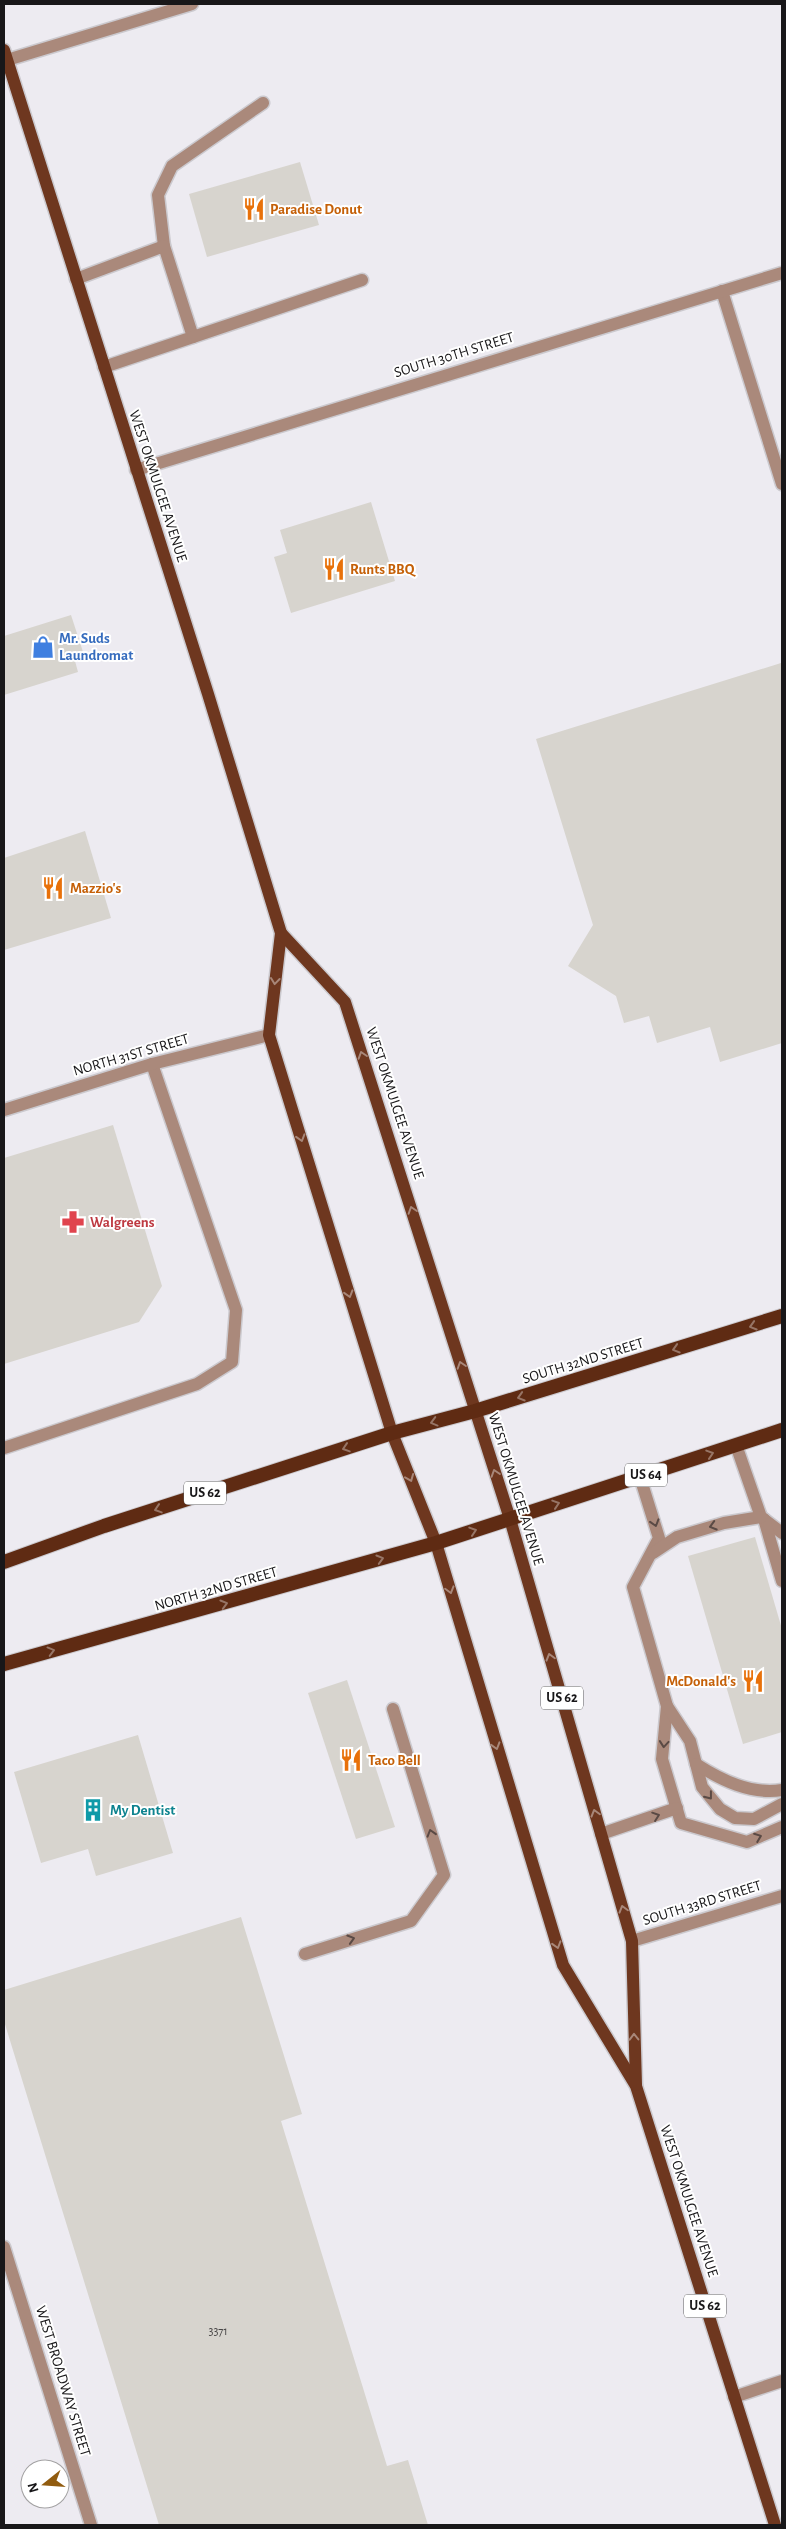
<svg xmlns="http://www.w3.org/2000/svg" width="786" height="2529" viewBox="0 0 786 2529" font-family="'Alegreya Sans',sans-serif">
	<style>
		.building { fill: #d7d4ce }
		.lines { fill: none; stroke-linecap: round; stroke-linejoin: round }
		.service-casing { stroke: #cbc9ce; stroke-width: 15 }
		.minor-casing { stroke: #cbc9ce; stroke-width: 15 }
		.tertiary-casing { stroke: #cbc9ce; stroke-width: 15 }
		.primary-casing { stroke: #cbc9ce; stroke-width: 15 }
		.trunk-casing { stroke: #cbc9ce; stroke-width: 16 }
		.service { stroke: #aa897b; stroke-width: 12 }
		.minor { stroke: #aa897b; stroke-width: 12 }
		.tertiary { stroke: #aa897b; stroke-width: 12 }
		.primary { stroke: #6e371f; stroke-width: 12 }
		.trunk { stroke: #5f2b13; stroke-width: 14 }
		.oneway { stroke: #a88779 }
		.oneway2 { stroke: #977566 }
		.oneway3 { stroke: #5a4a45 }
		.labels { text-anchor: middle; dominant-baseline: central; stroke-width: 4; stroke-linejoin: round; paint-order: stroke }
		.number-label { font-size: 12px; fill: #484646 }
		.shield { fill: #fff; stroke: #5d5d5e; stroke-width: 1 }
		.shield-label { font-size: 14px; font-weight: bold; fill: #181719 }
		.food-label { font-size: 15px; font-weight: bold; fill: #c56008; stroke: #fff; text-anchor: start }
		.street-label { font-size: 15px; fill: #181719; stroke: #fff }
		.shop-label { font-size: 15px; font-weight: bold; fill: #366cbe; stroke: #fff; text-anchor: start }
		.health-label { font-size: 15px; font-weight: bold; fill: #be3a42; stroke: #fff; text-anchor: start }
		.culture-label { font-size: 15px; font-weight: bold; fill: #0d838f; stroke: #fff; text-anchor: start }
	</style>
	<rect width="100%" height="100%" fill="#edebf1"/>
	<!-- building -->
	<g class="building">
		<polygon points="300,162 319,225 207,257 189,194"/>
		<polygon points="371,502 395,581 291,613 274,557 287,553 280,530"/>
		<polygon points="71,615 85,658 75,661 78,672 4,695 4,636"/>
		<polygon points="781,663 782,1043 720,1062 710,1027 657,1043 649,1016 624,1023 616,996 568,966 593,925 536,739"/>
		<polygon points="85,831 111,918 4,950 4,858"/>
		<polygon points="113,1125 162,1286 139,1322 4,1364 4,1158"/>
		<polygon points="755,1537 782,1629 782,1732 743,1744 688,1556"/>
		<polygon points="347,1680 395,1827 356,1839 308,1693"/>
		<polygon points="138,1735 173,1853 96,1876 88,1849 41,1863 14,1772"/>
		<polygon points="241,1917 302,2114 281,2121 387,2466 408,2460 428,2525 159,2525 4,2021 4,1990"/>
	</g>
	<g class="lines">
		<defs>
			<g id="service">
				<polyline points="164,246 158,195 172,166 263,103"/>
				<polyline points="76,279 164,246 193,337 104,367"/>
				<polyline points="193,337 362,280"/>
				<polyline points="736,1445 761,1517 782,1533"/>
				<polyline points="4,1448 197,1384 232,1362 236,1310 152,1064"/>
				<polyline points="640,1477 659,1538 633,1587 667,1706 662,1759 681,1823 747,1842 782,1827"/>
				<polyline points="764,1519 782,1581"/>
				<polyline points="653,1553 677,1537 724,1523 761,1517"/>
				<polyline points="667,1706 690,1741 702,1787 720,1809 735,1818 754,1819 782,1804"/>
				<path d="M696 1764C721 1780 751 1795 782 1790"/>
				<polyline points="601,1834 677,1808"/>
				<polyline points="305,1954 411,1921 444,1875 393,1709"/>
				<polyline points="734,2397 782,2381"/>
			</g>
			<g id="minor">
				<polyline points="7,60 192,4"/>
				<polyline points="722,291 782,484"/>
				<polyline points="136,470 782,273"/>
				<polyline points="4,1110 152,1064 269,1035"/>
				<polyline points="632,1941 782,1896"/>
			</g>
			<polyline id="tertiary" points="4,2247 91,2525"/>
			<g id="primary">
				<polyline points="4,50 208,694 281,933 269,1035 392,1433 436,1543 563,1965 636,2086 775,2525"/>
				<polyline points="281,933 345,1002 510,1519 632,1941 636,2085"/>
			</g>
			<g id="trunk">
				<polyline points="4,1562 104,1526 392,1433 475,1411 782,1316"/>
				<polyline points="4,1664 436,1543 782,1430"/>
			</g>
		</defs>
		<!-- service casing -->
		<use href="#service" class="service-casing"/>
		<!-- minor casing -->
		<use href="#minor" class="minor-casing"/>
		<!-- tertiary casing -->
		<use href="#tertiary" class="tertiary-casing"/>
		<!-- primary casing -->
		<use href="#primary" class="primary-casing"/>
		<!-- trunk casing -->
		<use href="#trunk" class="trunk-casing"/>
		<!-- service -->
		<use href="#service" class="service"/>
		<!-- minor -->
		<use href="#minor" class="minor"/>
		<!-- tertiary -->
		<use href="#tertiary" class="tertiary"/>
		<!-- primary -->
		<use href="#primary" class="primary"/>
		<!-- trunk -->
		<use href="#trunk" class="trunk"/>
	</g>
	<!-- one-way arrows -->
	<defs><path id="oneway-chevron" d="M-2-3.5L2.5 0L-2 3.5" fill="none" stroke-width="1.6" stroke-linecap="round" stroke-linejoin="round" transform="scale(1.25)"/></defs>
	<g class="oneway">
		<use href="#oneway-chevron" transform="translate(275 981) rotate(97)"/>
		<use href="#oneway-chevron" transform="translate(362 1055) rotate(-108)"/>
		<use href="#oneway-chevron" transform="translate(301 1138) rotate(73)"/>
		<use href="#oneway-chevron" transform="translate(412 1210) rotate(-108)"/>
		<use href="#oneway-chevron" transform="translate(349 1294) rotate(73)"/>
		<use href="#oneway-chevron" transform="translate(461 1365) rotate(-108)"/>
		<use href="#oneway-chevron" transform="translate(495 1473) rotate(-108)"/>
		<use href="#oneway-chevron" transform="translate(410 1478) rotate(68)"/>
		<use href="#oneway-chevron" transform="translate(450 1590) rotate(74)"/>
		<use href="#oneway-chevron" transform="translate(550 1657) rotate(-106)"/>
		<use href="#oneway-chevron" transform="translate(496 1746) rotate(73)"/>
		<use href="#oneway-chevron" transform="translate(595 1813) rotate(-106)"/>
		<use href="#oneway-chevron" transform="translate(623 1909) rotate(-106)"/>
		<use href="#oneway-chevron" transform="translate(557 1945) rotate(73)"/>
		<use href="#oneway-chevron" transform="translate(634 2037) rotate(-91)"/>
	</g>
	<g class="oneway2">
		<use href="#oneway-chevron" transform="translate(753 1326) rotate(163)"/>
		<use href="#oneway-chevron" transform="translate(676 1349) rotate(163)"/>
		<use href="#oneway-chevron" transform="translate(521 1397) rotate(163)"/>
		<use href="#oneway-chevron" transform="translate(434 1422) rotate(165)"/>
		<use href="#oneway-chevron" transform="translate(346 1448) rotate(162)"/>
		<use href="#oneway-chevron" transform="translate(710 1454) rotate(-18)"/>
		<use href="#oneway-chevron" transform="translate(556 1504) rotate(-18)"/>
		<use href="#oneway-chevron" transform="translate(158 1509) rotate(162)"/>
		<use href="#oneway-chevron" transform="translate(473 1531) rotate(-18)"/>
		<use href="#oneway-chevron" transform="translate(380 1559) rotate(-16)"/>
		<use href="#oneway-chevron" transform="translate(224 1604) rotate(-16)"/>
		<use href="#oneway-chevron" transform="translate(51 1651) rotate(-15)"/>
	</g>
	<g class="oneway3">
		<use href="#oneway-chevron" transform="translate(655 1523) rotate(73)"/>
		<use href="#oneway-chevron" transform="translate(713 1526) rotate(164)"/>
		<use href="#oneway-chevron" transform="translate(664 1744) rotate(95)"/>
		<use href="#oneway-chevron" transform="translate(709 1796) rotate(52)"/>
		<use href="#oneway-chevron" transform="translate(656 1816) rotate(-19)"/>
		<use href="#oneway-chevron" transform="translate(431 1833) rotate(-107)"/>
		<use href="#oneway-chevron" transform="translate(758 1837) rotate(-21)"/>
		<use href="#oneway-chevron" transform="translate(351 1939) rotate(-17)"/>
	</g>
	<!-- icons -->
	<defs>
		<symbol id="restaurant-bare" viewBox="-9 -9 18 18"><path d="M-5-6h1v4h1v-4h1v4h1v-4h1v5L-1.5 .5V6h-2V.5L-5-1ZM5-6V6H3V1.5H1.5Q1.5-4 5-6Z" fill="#e8710a" stroke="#fff" stroke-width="2.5" paint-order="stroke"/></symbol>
		<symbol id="shop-bare" viewBox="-9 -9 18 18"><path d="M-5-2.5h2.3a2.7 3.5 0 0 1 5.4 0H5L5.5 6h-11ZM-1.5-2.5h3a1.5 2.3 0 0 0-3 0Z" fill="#3f7fe0" stroke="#fff" stroke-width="2.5" paint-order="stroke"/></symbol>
		<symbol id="pharmacy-bare" viewBox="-9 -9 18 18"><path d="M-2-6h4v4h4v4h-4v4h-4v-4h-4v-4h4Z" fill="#e0444e" stroke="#fff" stroke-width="2.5" paint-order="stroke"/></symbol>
		<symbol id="building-bare" viewBox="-9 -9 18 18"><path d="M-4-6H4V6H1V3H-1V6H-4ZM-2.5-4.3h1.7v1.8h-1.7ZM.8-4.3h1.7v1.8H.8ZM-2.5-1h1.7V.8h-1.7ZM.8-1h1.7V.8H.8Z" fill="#0f9aa8" stroke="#fff" stroke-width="2.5" paint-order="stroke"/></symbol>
	</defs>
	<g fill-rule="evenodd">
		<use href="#restaurant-bare" x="238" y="193" width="32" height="32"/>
		<use href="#restaurant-bare" x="318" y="553" width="32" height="32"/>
		<use href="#shop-bare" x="27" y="631" width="32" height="32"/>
		<use href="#restaurant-bare" x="37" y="872" width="32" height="32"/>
		<use href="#pharmacy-bare" x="57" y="1206" width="32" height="32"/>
		<use href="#restaurant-bare" x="737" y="1665" width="32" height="32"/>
		<use href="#restaurant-bare" x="335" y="1744" width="32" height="32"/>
		<use href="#building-bare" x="77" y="1794" width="32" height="32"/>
	</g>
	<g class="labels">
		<!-- number labels -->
		<g class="number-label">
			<text x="218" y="2331">3371</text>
		</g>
		<!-- shield labels -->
		<g class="shield">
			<rect x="625" y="1463.5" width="42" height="23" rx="4"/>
			<rect x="184" y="1481.5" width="42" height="23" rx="4"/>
			<rect x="541" y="1686.5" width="42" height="23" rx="4"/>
			<rect x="684" y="2294.5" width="42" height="23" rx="4"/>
		</g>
		<g class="shield-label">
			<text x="646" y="1475">US 64</text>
			<text x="205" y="1493">US 62</text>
			<text x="562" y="1698">US 62</text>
			<text x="705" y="2306">US 62</text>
		</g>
		<!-- food labels -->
		<g class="food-label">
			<text x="270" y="209">Paradise Donut</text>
			<text x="350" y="569">Runts BBQ</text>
			<text x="70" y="888">Mazzio's</text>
			<text x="736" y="1681" text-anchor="end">McDonald's</text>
			<text x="368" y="1760">Taco Bell</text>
		</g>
		<!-- street labels -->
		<g class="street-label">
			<text transform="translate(454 355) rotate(-17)">SOUTH 30TH STREET</text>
			<text transform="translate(158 486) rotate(72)">WEST OKMULGEE AVENUE</text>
			<text transform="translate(131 1055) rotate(-16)">NORTH 31ST STREET</text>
			<text transform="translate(395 1103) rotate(72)">WEST OKMULGEE AVENUE</text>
			<text transform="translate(583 1361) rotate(-17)">SOUTH 32ND STREET</text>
			<text transform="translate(516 1489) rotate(73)">WEST OKMULGEE AVENUE</text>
			<text transform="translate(216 1589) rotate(-16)">NORTH 32ND STREET</text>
			<text transform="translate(702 1903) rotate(-17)">SOUTH 33RD STREET</text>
			<text transform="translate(689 2201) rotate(72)">WEST OKMULGEE AVENUE</text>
			<text transform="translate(63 2381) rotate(73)">WEST BROADWAY STREET</text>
		</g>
		<!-- shop labels -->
		<g class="shop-label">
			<text x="59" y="638">Mr. Suds<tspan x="59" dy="17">Laundromat</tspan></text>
		</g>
		<!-- health labels -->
		<g class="health-label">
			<text x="90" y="1222">Walgreens</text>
		</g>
		<!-- culture labels -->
		<g class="culture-label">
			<text x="110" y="1810">My Dentist</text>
		</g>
	</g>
	<!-- border -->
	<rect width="786" height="2529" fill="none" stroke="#181719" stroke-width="10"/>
	<!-- north arrow -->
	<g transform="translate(45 2484) rotate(253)"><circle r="24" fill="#ffffff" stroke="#a3a2a3"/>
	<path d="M0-4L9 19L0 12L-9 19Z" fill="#915c10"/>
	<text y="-8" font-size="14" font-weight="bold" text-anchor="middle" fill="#181719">N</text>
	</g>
</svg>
